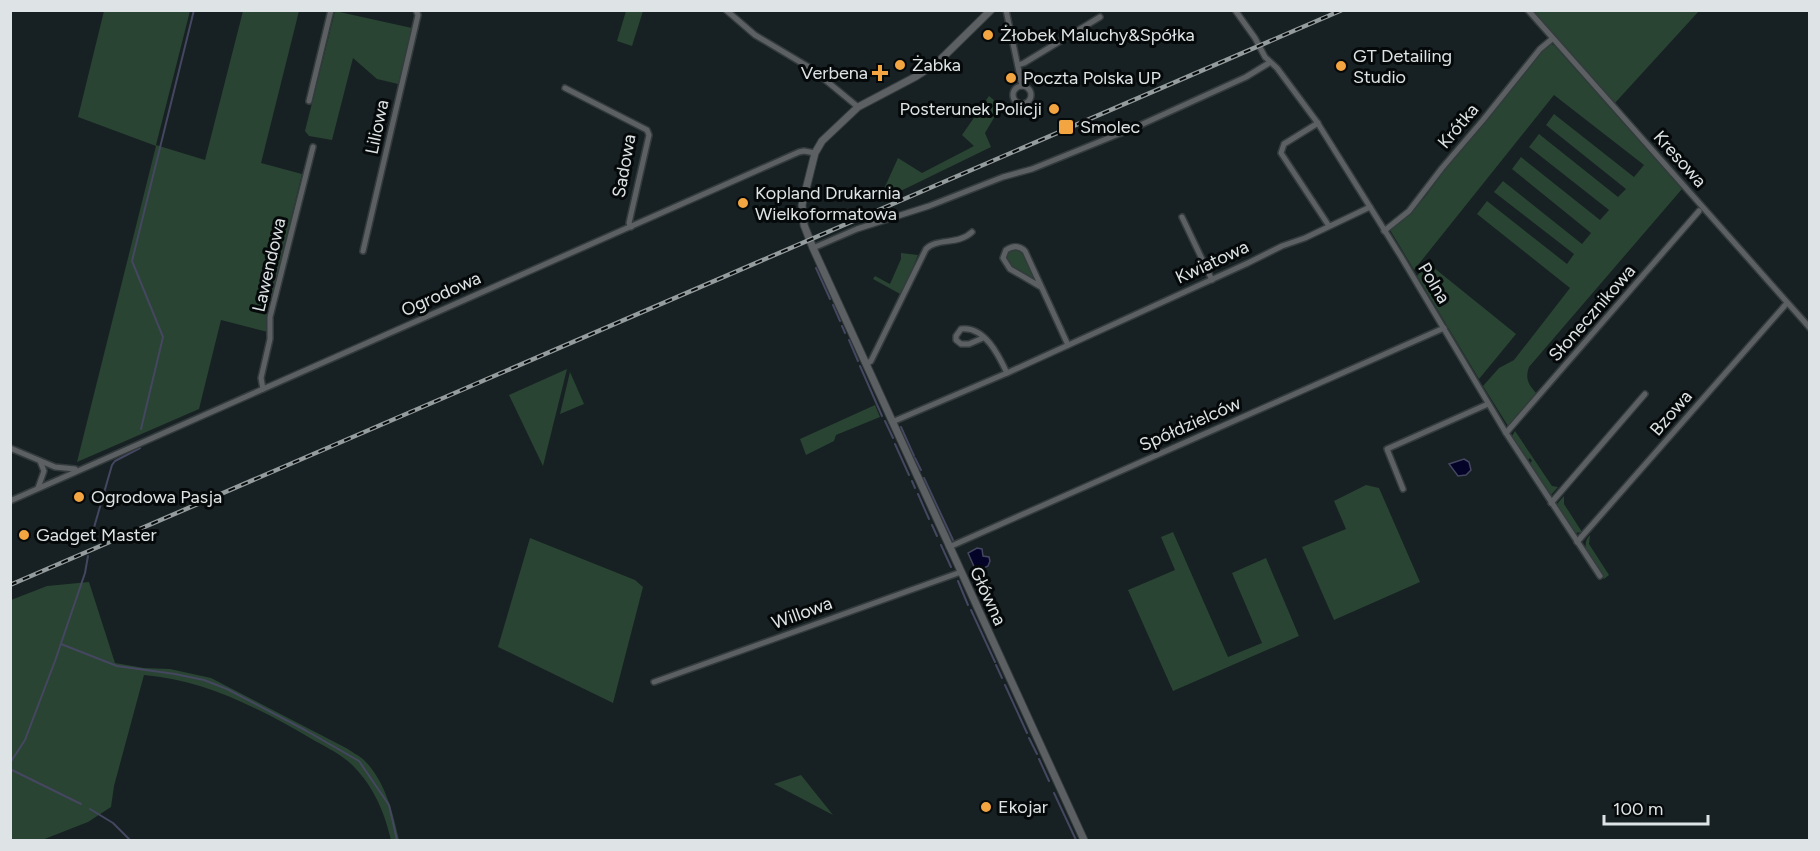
<svg xmlns="http://www.w3.org/2000/svg" width="1820" height="851" viewBox="0 0 1820 851" font-family="Figtree,sans-serif">
	<style>
		.green { fill: #294433 }
		.water { fill: #030427; stroke: #454760; stroke-width: 1.5 }
		.lines { fill: none; stroke-linecap: round; stroke-linejoin: round }
		.stream { stroke: #454760; stroke-width: 2 }
		.minor-casing { stroke: #333b3d; stroke-width: 8 }
		.tertiary-casing { stroke: #333b3d; stroke-width: 9 }
		.minor { stroke: #5d6063; stroke-width: 5 }
		.tertiary { stroke: #5d6063; stroke-width: 7 }
		.rail-casing { stroke: #949c9d; stroke-width: 4.5 }
		.rail { stroke: #06090a; stroke-width: 2; stroke-dasharray: 7; stroke-linecap: butt }
		.poi-dot { fill: #f2a541; stroke: #06090a; stroke-width: 2 }
		.labels { text-anchor: middle; dominant-baseline: central; stroke-width: 6; stroke-linejoin: round; paint-order: stroke }
		.poi-label { font-size: 18px; fill: #dee4e5; stroke: #06090a; text-anchor: start }
		.street-label { font-size: 18px; fill: #dee4e5; stroke: #06090a }
	</style>
	<rect width="100%" height="100%" fill="#172022"/>
	<!-- green -->
	<g class="green">
		<polygon points="104,11 190,11 156,145 205,160 243,11 299,11 261,163 302,174 267,317 268,332 221,320 199,409 77,462 156,146 78,117"/>
		<polygon points="335,11 412,28 398,84 377,79 353,58 332,140 309,136 305,131"/>
		<polygon points="626,11 643,11 632,46 617,41"/>
		<polygon points="1531,11 1699,11 1614,104"/>
		<path d="M1552 44 1555 46 1682 189 1529 367C1525 379 1528 384 1537 394L1508 426 1483 386 1499 368 1514 360 1570 288 1477 214 1487 201 1567 264 1574 254 1494 192 1503 181 1582 244 1591 233 1512 169 1521 157 1600 220 1609 210 1529 147 1539 134 1618 197 1626 189 1546 125 1554 114 1634 177 1644 165 1554 95 1414 270 1390 230 1414 209 1425 197 1456 154 1547 46Z"/>
		<polygon points="989,96 1001,106 985,133 991,147 878,202 898,158 922,173 974,146 962,135"/>
		<polygon points="1015,249 1024,254 1034,276 1031,278 1011,266 1005,257 1009,250"/>
		<polygon points="901,253 918,255 902,295 873,279 875,276 890,284 901,259"/>
		<polygon points="1428,263 1516,334 1479,379 1417,276"/>
		<polygon points="567,369 543,466 509,395"/>
		<polygon points="570,372 584,404 560,414"/>
		<polygon points="875,405 880,417 836,435 834,441 806,455 800,439"/>
		<polygon points="1515,431 1552,486 1558,487 1551,495 1530,463 1532,461 1530,458 1528,460 1512,436"/>
		<polygon points="1366,485 1379,488 1420,582 1334,620 1302,547 1346,529 1334,501"/>
		<polygon points="1564,496 1564,504 1582,532 1575,533 1557,504"/>
		<polygon points="1173,532 1228,657 1262,643 1232,573 1266,558 1299,636 1173,691 1128,590 1175,570 1161,537"/>
		<path d="M1590 535 1589 544 1609 575 1604 579C1596 566 1577 548 1590 535Z"/>
		<polygon points="530,538 635,580 643,587 613,703 498,647"/>
		<path d="M89 582 115 663 144 668 170 669 211 678 348 749C353 753 360 756 364 760 385 781 393 813 399 840H391C384 810 372 783 349 762 337 752 322 745 310 738 259 708 204 680 144 675L114 786 111 807 88 822 42 840H11V600L47 586Z"/>
		<polygon points="801,775 833,815 774,784"/>
	</g>
	<!-- water -->
	<g class="water">
		<polygon points="1464,459 1469,462 1471,470 1466,475 1458,476 1449,464"/>
		<polygon points="977,548 982,549 983,556 989,557 990,561 988,566 978,571 976,571 968,553"/>
	</g>
	<g class="lines">
		<!-- stream -->
		<g class="stream">
			<polyline points="816,268 830,299"/>
			<polyline points="833,305 840,321"/>
			<polyline points="842,326 845,333"/>
			<polyline points="849,340 858,361"/>
			<polyline points="860,366 882,416"/>
			<polyline points="885,421 893,438"/>
			<polyline points="901,427 914,456"/>
			<polyline points="141,429 163,337 132,261 194,10"/>
			<polyline points="895,444 909,475"/>
			<polyline points="915,458 921,470"/>
			<polyline points="924,478 953,540"/>
			<polyline points="912,481 915,488"/>
			<polyline points="918,494 929,519"/>
			<polyline points="932,525 937,536"/>
			<polyline points="87,540 93,531 112,465 115,461 140,448"/>
			<polyline points="941,545 951,567"/>
			<polyline points="958,581 968,605"/>
			<polyline points="971,610 995,662"/>
			<polyline points="61,644 117,666 175,674 204,680 227,689 305,730 359,761 389,805 397,840"/>
			<polyline points="996,665 1002,678"/>
			<polyline points="1005,685 1027,733"/>
			<polyline points="1029,738 1037,754"/>
			<polyline points="1039,759 1049,781"/>
			<polyline points="10,763 25,740 55,661 85,573 88,556"/>
			<polyline points="10,769 81,804"/>
			<polyline points="1054,793 1076,840"/>
			<polyline points="90,809 113,823 130,840"/>
		</g>
		<defs>
			<g id="minor">
				<polyline points="726,10 755,35 812,69 858,107"/>
				<polyline points="1006,10 1022,86"/>
				<polyline points="1235,10 1255,38 1265,57 1277,68 1317,122 1400,255 1506,433 1600,576"/>
				<polyline points="1528,10 1810,328"/>
				<polyline points="1018,65 1024,63 1100,17"/>
				<circle cx="1022" cy="95" r="9"/>
				<polyline points="565,88 647,130 649,135 629,223 631,227"/>
				<polyline points="309,101 331,10"/>
				<polyline points="1318,123 1284,144 1281,153 1329,226"/>
				<polyline points="1182,217 1212,280"/>
				<polyline points="1384,231 1409,211 1442,168 1483,120 1540,49 1552,39"/>
				<polyline points="813,248 857,229 929,206 1003,177 1032,169 1136,127 1246,77 1269,63"/>
				<polyline points="363,251 418,15 416,10"/>
				<path d="M1041 287 1010 269 1003 258 1006 250C1012 246 1019 245 1025 251L1068 345"/>
				<path d="M983 338 969 344H961L956 340V336L961 329C985 326 999 356 1007 373"/>
				<path d="M866 364 871 361 926 249C936 238 959 245 972 232"/>
				<polyline points="263,389 261,378 270,339 270,317 313,147"/>
				<polyline points="892,422 1007,373 1248,263 1282,246 1305,238 1370,207"/>
				<polyline points="1506,433 1699,211"/>
				<polyline points="10,448 55,467 75,469"/>
				<polyline points="38,488 44,471 40,461"/>
				<polyline points="1403,489 1387,449 1488,404"/>
				<polyline points="10,501 799,152 804,151 815,153"/>
				<polyline points="1551,503 1645,394"/>
				<polyline points="1577,542 1787,303"/>
				<polyline points="949,547 1444,328"/>
				<polyline points="654,682 961,572"/>
			</g>
			<polyline id="tertiary" points="991,10 938,62 915,77 858,107 822,141 815,153 802,205 804,225 813,248 1084,840"/>
		</defs>
		<!-- minor casing -->
		<use href="#minor" class="minor-casing"/>
		<!-- tertiary casing -->
		<use href="#tertiary" class="tertiary-casing"/>
		<!-- minor -->
		<use href="#minor" class="minor"/>
		<!-- tertiary -->
		<use href="#tertiary" class="tertiary"/>
		<defs>
			<polyline id="rail" points="10,585 1342,10"/>
		</defs>
		<!-- rail casing -->
		<use href="#rail" class="rail-casing"/>
		<!-- rail -->
		<use href="#rail" class="rail"/>
	</g>
	<!-- markers -->
	<g class="poi-dot">
		<circle cx="988" cy="35" r="6"/>
		<circle cx="900" cy="65" r="6"/>
		<circle cx="1341" cy="66" r="6"/>
		<path d="M877 64h6v6h6v6h-6v6h-6v-6h-6v-6h6z"/>
		<circle cx="1011" cy="78" r="6"/>
		<circle cx="1054" cy="109" r="6"/>
		<rect x="1058" y="119" width="16" height="16" rx="3"/>
		<circle cx="743" cy="203" r="6"/>
		<circle cx="79" cy="497" r="6"/>
		<circle cx="24" cy="535" r="6"/>
		<circle cx="986" cy="807" r="6"/>
	</g>
	<g class="labels">
		<!-- poi labels -->
		<g class="poi-label">
			<text x="1000" y="35">Żłobek Maluchy&amp;Spółka</text>
			<text x="1353" y="56">GT Detailing<tspan x="1353" dy="21">Studio</tspan></text>
			<text x="912" y="65">Żabka</text>
			<text x="868" y="73" text-anchor="end">Verbena</text>
			<text x="1023" y="78">Poczta Polska UP</text>
			<text x="1042" y="109" text-anchor="end">Posterunek Policji</text>
			<text x="1080" y="127">Smolec</text>
			<text x="755" y="193">Kopland Drukarnia<tspan x="755" dy="21">Wielkoformatowa</tspan></text>
			<text x="91" y="497">Ogrodowa Pasja</text>
			<text x="36" y="535">Gadget Master</text>
			<text x="998" y="807">Ekojar</text>
		</g>
		<!-- street labels -->
		<g class="street-label">
			<text transform="translate(1458 126) rotate(-50)">Krótka</text>
			<text transform="translate(377 127) rotate(-78)">Liliowa</text>
			<text transform="translate(1680 159) rotate(48)">Kresowa</text>
			<text transform="translate(624 166) rotate(-80)">Sadowa</text>
			<text transform="translate(1212 262) rotate(-25)">Kwiatowa</text>
			<text transform="translate(269 265) rotate(-77)">Lawendowa</text>
			<text transform="translate(1434 283) rotate(59)">Polna</text>
			<text transform="translate(441 294) rotate(-24)">Ogrodowa</text>
			<text transform="translate(1592 313) rotate(-49)">Słonecznikowa</text>
			<text transform="translate(1671 413) rotate(-49)">Bzowa</text>
			<text transform="translate(1190 424) rotate(-24)">Spółdzielców</text>
			<text transform="translate(988 596) rotate(65)">Główna</text>
			<text transform="translate(802 613) rotate(-20)">Willowa</text>
		</g>
	</g>
	<!-- border -->
	<rect width="1820" height="851" fill="none" stroke="#dee4e5" stroke-width="24"/>
	<!-- scale -->
	<path d="M1604 815v9h104v-9" fill="none" stroke="#dee4e5" stroke-width="3"/>
	<text x="1613" y="815" font-size="18" fill="#dee4e5" stroke="#06090a" stroke-width="4.5" paint-order="stroke">100 m</text>
</svg>
